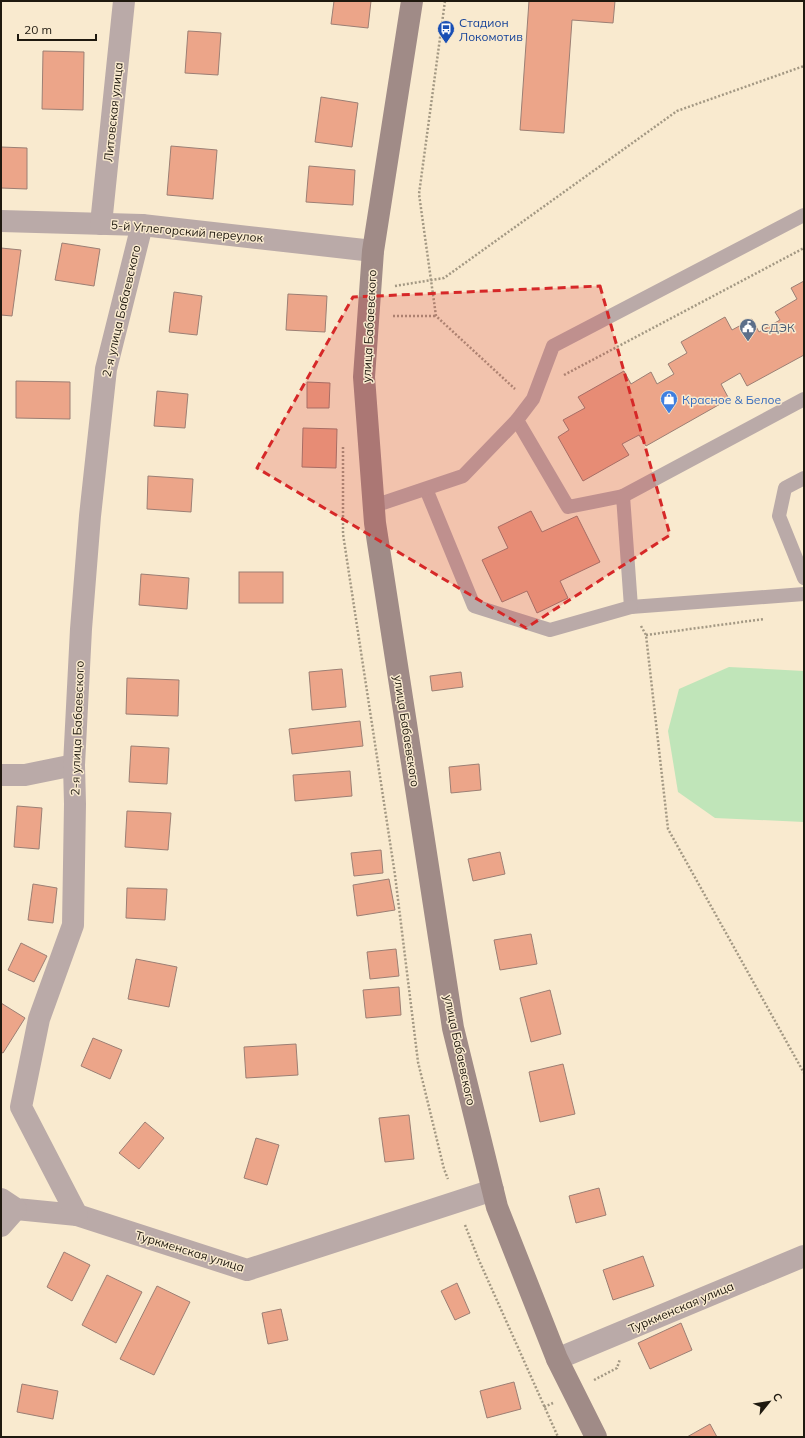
<svg xmlns="http://www.w3.org/2000/svg" width="805" height="1438" viewBox="0 0 805 1438" font-family="Mulish,sans-serif">
	<style>
		.green { fill: #c0e5b9 }
		.building { fill: #eca589; stroke: #9c7f74 }
		.lines { fill: none; stroke-linecap: round; stroke-linejoin: round }
		.path { stroke: #a39883; stroke-width: 2.5; stroke-dasharray: 2 2; stroke-linecap: butt }
		.lane { stroke: #baaaa8; stroke-width: 14 }
		.street { stroke: #baaaa8; stroke-width: 22 }
		.secondary { stroke: #a08b87; stroke-width: 22 }
		.marked { fill: #d62828; fill-opacity: 0.2; stroke: #d62828; stroke-width: 3; stroke-dasharray: 8 5; stroke-linejoin: round }
		.labels { text-anchor: middle; dominant-baseline: central; stroke-width: 3; stroke-linejoin: round; paint-order: stroke }
		.transit-label { font-size: 12px; fill: #164399; stroke: #f9eacf; text-anchor: start }
		.street-label { font-size: 12px; fill: #1f190f; stroke: #f9eacf }
		.service-label { font-size: 12px; fill: #4e5e75; stroke: #f9eacf; text-anchor: start }
		.shop-label { font-size: 12px; fill: #366cbe; stroke: #f9eacf; text-anchor: start }
	</style>
	<rect width="100%" height="100%" fill="#f9eacf"/>
	<!-- green -->
	<polygon class="green" points="729,667 804,671 804,822 715,818 678,792 668,731 679,689"/>
	<!-- building -->
	<g class="building">
		<polygon points="334,1 371,1 368,28 331,24"/>
		<polygon points="529,1 615,1 613,23 572,20 564,133 520,130"/>
		<polygon points="188,31 221,33 218,75 185,73"/>
		<polygon points="43,51 84,52 83,110 42,109"/>
		<polygon points="321,97 358,103 352,147 315,142"/>
		<polygon points="171,146 217,150 213,199 167,195"/>
		<polygon points="1,147 27,148 27,189 1,188"/>
		<polygon points="309,166 355,170 353,205 306,202"/>
		<polygon points="62,243 100,249 94,286 55,280"/>
		<polygon points="1,248 21,250 12,316 1,315"/>
		<polygon points="804,281 804,355 747,386 740,373 721,384 729,399 646,446 639,435 622,444 629,455 583,481 558,437 569,430 563,420 585,408 578,397 624,371 631,384 651,372 657,384 674,374 668,364 687,353 681,342 725,317 732,330 752,319 759,332 780,320 775,312 797,299 791,288"/>
		<polygon points="174,292 202,296 197,335 169,332"/>
		<polygon points="288,294 327,296 325,332 286,330"/>
		<polygon points="16,381 70,382 70,419 16,418"/>
		<polygon points="307,382 330,383 329,408 307,408"/>
		<polygon points="157,391 188,394 185,428 154,426"/>
		<polygon points="303,428 337,429 336,468 302,467"/>
		<polygon points="148,476 193,479 191,512 147,509"/>
		<polygon points="531,511 542,532 577,516 600,562 560,581 568,598 537,613 527,591 502,602 482,560 508,548 498,527"/>
		<rect x="239" y="572" width="44" height="31"/>
		<polygon points="141,574 189,578 187,609 139,605"/>
		<polygon points="342,669 346,707 312,710 309,672"/>
		<polygon points="461,672 463,687 432,691 430,676"/>
		<polygon points="127,678 179,680 178,716 126,714"/>
		<polygon points="360,721 363,746 292,754 289,729"/>
		<polygon points="131,746 169,748 167,784 129,782"/>
		<polygon points="479,764 481,790 451,793 449,767"/>
		<polygon points="350,771 352,796 295,801 293,775"/>
		<polygon points="17,806 42,808 39,849 14,847"/>
		<polygon points="127,811 171,813 168,850 125,847"/>
		<polygon points="381,850 383,873 354,876 351,853"/>
		<polygon points="500,852 505,874 473,881 468,859"/>
		<polygon points="389,879 395,910 357,916 353,885"/>
		<polygon points="33,884 57,888 53,923 28,920"/>
		<polygon points="127,888 167,889 165,920 126,918"/>
		<polygon points="531,934 537,964 500,970 494,940"/>
		<polygon points="21,943 47,956 34,982 8,970"/>
		<polygon points="396,949 399,976 370,979 367,952"/>
		<polygon points="136,959 177,967 169,1007 128,999"/>
		<polygon points="399,987 401,1015 366,1018 363,990"/>
		<polygon points="550,990 561,1034 531,1042 520,998"/>
		<polygon points="1,1003 25,1018 3,1053 1,1052"/>
		<polygon points="93,1038 122,1050 110,1079 81,1066"/>
		<polygon points="296,1044 298,1075 246,1078 244,1047"/>
		<polygon points="563,1064 575,1114 540,1122 529,1072"/>
		<polygon points="409,1115 414,1159 385,1162 379,1118"/>
		<polygon points="145,1122 164,1138 139,1169 119,1153"/>
		<polygon points="256,1138 279,1145 267,1185 244,1178"/>
		<polygon points="599,1188 606,1215 576,1223 569,1196"/>
		<polygon points="64,1252 90,1265 72,1301 47,1287"/>
		<polygon points="643,1256 654,1286 613,1300 603,1270"/>
		<polygon points="107,1275 142,1292 116,1343 82,1325"/>
		<polygon points="457,1283 470,1313 455,1320 441,1291"/>
		<polygon points="157,1286 190,1302 154,1375 120,1359"/>
		<polygon points="281,1309 288,1340 268,1344 262,1313"/>
		<polygon points="681,1323 692,1350 650,1369 638,1343"/>
		<polygon points="514,1382 521,1409 487,1418 480,1391"/>
		<polygon points="22,1384 58,1391 53,1419 17,1412"/>
		<polygon points="710,1424 717,1437 687,1437"/>
	</g>
	<g class="lines">
		<!-- path -->
		<g class="path">
			<polyline points="445,1 419,194 436,316 515,389"/>
			<polyline points="395,286 444,278 677,111 804,66"/>
			<polyline points="393,316 436,316"/>
			<polyline points="564,375 804,248"/>
			<polyline points="343,447 343,534 395,875 418,1062 444,1169 448,1179"/>
			<polyline points="641,626 646,635 668,829 804,1073"/>
			<polyline points="646,635 764,619"/>
			<polyline points="465,1225 478,1258 558,1437"/>
			<polyline points="594,1380 617,1368 620,1359"/>
			<polyline points="544,1407 553,1403"/>
		</g>
		<!-- lane -->
		<g class="lane">
			<polyline points="804,215 553,346 533,399 517,420 568,507 623,496 631,607 804,594"/>
			<polyline points="804,478 785,488 779,516 804,578"/>
			<polyline points="426,489 474,606 550,630 631,607"/>
			<polyline points="623,496 804,399"/>
			<polyline points="374,506 463,476 517,420"/>
		</g>
		<!-- street -->
		<g class="street">
			<polyline points="1,221 142,225 373,251"/>
			<polyline points="101,224 124,1"/>
			<polyline points="1,775 25,775 74,765"/>
			<polyline points="1,1199 16,1209 77,1215 247,1270 493,1190"/>
			<polyline points="77,1215 21,1107 39,1019 73,925 75,804 74,765 81,629 90,516 106,369 142,225"/>
			<polyline points="1,1226 16,1209"/>
			<polyline points="557,1359 804,1256"/>
		</g>
		<!-- secondary -->
		<polyline class="secondary" points="412,1 373,251 364,377 375,523 453,1028 497,1207 557,1359 596,1437"/>
	</g>
	<!-- marked area -->
	<path class="marked" d="M600 286 670 535 526 628 257 468 353 297Z"/>
	<!-- icons -->
	<defs>
		<symbol id="bus-pin" viewBox="-11 -11 22 30"><path d="M0 17L-7.5 6A9.5 9.5 0 1 1 7.5 6Z" fill="#1a4fb4" stroke="#f9eacf"/><path d="M-5-6H5V4H4V6H2V4H-2V6H-4V4H-5ZM-3.5-4V0h7V-4ZM-3.5 1.2v1.5H-2V1.2ZM2 1.2v1.5H3.5V1.2Z" fill="#fff"/></symbol>
		<symbol id="civic-pin" viewBox="-11 -11 22 30"><path d="M0 17L-7.5 6A9.5 9.5 0 1 1 7.5 6Z" fill="#5c6f8a" stroke="#f9eacf"/><path d="M-.6-6.5H3V-4.5H.6V-3L4-1V1h2V6H-6V1h2V-1L-.6-3ZM-1.2 2.5V6h2.4V2.5Z" fill="#fff"/></symbol>
		<symbol id="shop-pin" viewBox="-11 -11 22 30"><path d="M0 17L-7.5 6A9.5 9.5 0 1 1 7.5 6Z" fill="#3f7fe0" stroke="#f9eacf"/><path d="M-5-2.5h2.3a2.7 3.5 0 0 1 5.4 0H5L5.5 6h-11ZM-1.5-2.5h3a1.5 2.3 0 0 0-3 0Z" fill="#fff"/></symbol>
	</defs>
	<g fill-rule="evenodd">
		<use href="#bus-pin" x="436" y="19" width="20" height="27"/>
		<use href="#civic-pin" x="738" y="317" width="20" height="27"/>
		<use href="#shop-pin" x="659" y="389" width="20" height="27"/>
	</g>
	<g class="labels">
		<!-- transit labels -->
		<g class="transit-label">
			<text x="459" y="22">Стадион<tspan x="459" dy="14">Локомотив</tspan></text>
		</g>
		<!-- street labels -->
		<g class="street-label">
			<text transform="translate(113 112) rotate(-84)">Литовская улица</text>
			<text transform="translate(187 231) rotate(5)">5-й Углегорский переулок</text>
			<text transform="translate(121 311) rotate(-77)">2-я улица Бабаевского</text>
			<text transform="translate(369 326) rotate(-87)">улица Бабаевского</text>
			<text transform="translate(77 728) rotate(-88)">2-я улица Бабаевского</text>
			<text transform="translate(407 731) rotate(81)">улица Бабаевского</text>
			<text transform="translate(460 1050) rotate(78)">улица Бабаевского</text>
			<text transform="translate(190 1251) rotate(17)">Туркменская улица</text>
			<text transform="translate(681 1307) rotate(-23)">Туркменская улица</text>
		</g>
		<!-- service labels -->
		<g class="service-label">
			<text x="761" y="327">СДЭК</text>
		</g>
		<!-- shop labels -->
		<g class="shop-label">
			<text x="682" y="399">Красное &amp; Белое</text>
		</g>
	</g>
	<!-- border -->
	<rect width="805" height="1438" fill="none" stroke="#1f190f" stroke-width="4"/>
	<!-- north arrow -->
	<g transform="translate(769 1402) rotate(60)" stroke="#f9eacf" stroke-width="3" paint-order="stroke">
	<path d="M0-3L7 15L0 10L-7 15Z" fill="#1f190f"/>
	<text y="-6" font-size="11" font-weight="bold" text-anchor="middle" fill="#1f190f">С</text>
	</g>
	<!-- scale -->
	<path d="M18 34v6h78v-6" fill="none" stroke="#1f190f" stroke-width="2"/>
	<text x="24" y="34" font-size="12" fill="#1f190f" stroke="#f9eacf" stroke-width="3" paint-order="stroke">20 m</text>
</svg>
